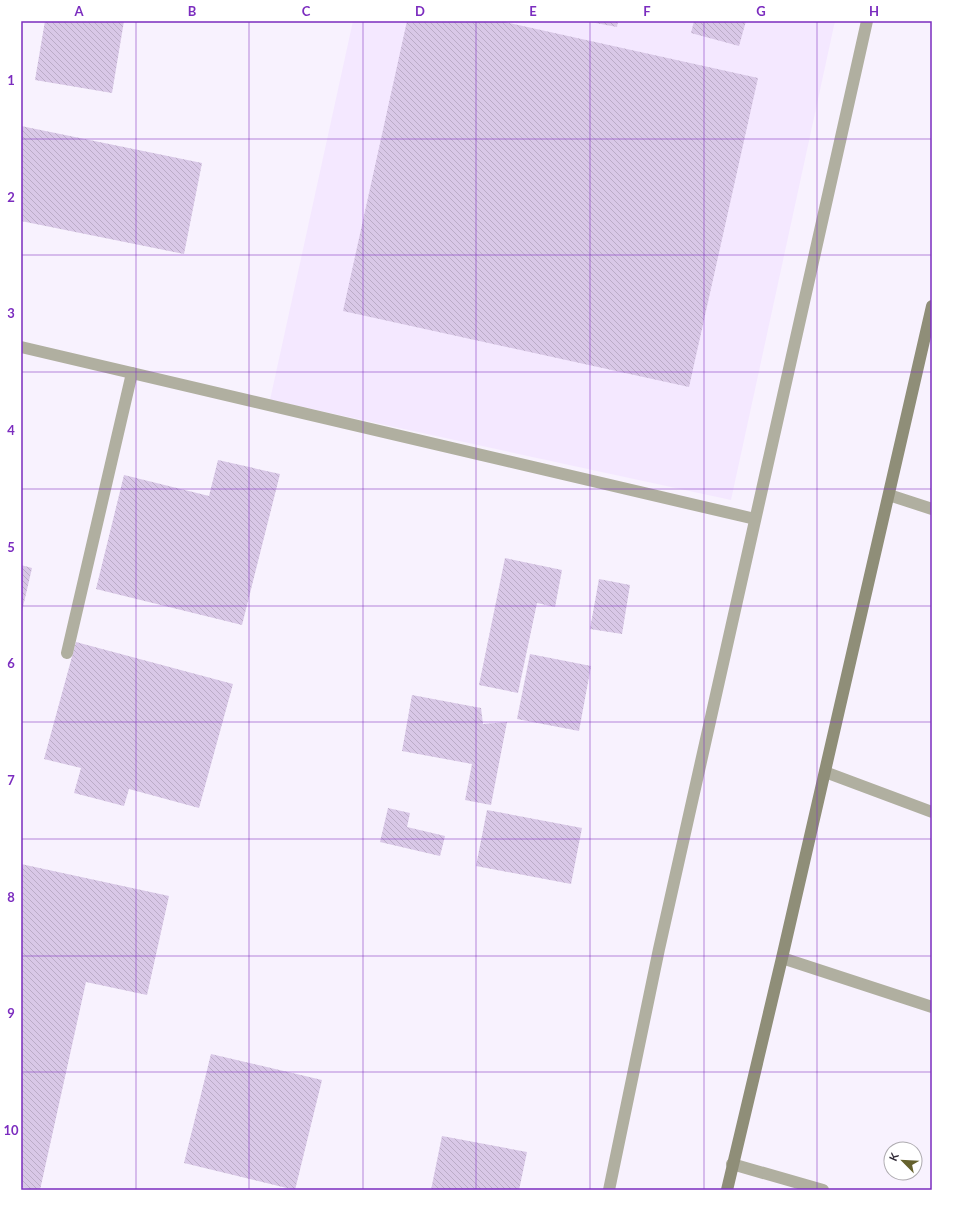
<svg xmlns="http://www.w3.org/2000/svg" width="953" height="1211" viewBox="0 0 953 1211" font-family="Lato,sans-serif">
	<style>
		.built { fill: #f4e8ff }
		.building { fill: url(#building-back-hatch) }
		.lines { fill: none; stroke-linecap: round; stroke-linejoin: round }
		.minor { stroke: #b0afa0; stroke-width: 12 }
		.secondary { stroke: #8f8e78; stroke-width: 12 }
		.grid { fill: none; stroke: #7b2cbf; stroke-width: 1; stroke-opacity: 0.55 }
		.neatline { fill: none; stroke: #7b2cbf; stroke-width: 1.5 }
		.grid-label { font-size: 13px; text-anchor: middle; font-weight: bold; fill: #7b2cbf }
	</style>
	<defs>
		<pattern id="building-back-hatch" width="6" height="6" patternUnits="userSpaceOnUse"><rect width="6" height="6" fill="#d9c8e7"/><path d="M-1 5l2 2M0 0l6 6M5-1l2 2" fill="none" stroke="#bbacc7"/></pattern>
	</defs>
	<rect width="100%" height="100%" fill="#f8f2fe"/>
	<!-- built -->
	<polygon class="built" points="353,21 835,21 731,500 270,400"/>
	<!-- building -->
	<g class="building">
		<polygon points="45,21 124,21 112,93 35,80"/>
		<polygon points="407,21 500,21 758,78 689,387 343,311"/>
		<polygon points="585,21 618,21 617,27"/>
		<polygon points="694,21 746,21 739,46 691,33"/>
		<polygon points="21,126 202,163 184,254 21,221"/>
		<polygon points="218,460 280,474 242,625 96,589 124,475 209,496"/>
		<polygon points="505,558 562,570 555,607 537,603 518,693 479,685"/>
		<polygon points="21,565 32,568 22,611 21,611"/>
		<polygon points="599,579 630,585 622,634 590,629"/>
		<polygon points="76,642 233,684 199,808 129,789 124,806 74,793 81,768 44,759"/>
		<polygon points="530,654 591,666 579,731 517,719"/>
		<polygon points="412,695 481,708 483,724 507,722 491,805 465,800 472,764 402,751"/>
		<polygon points="388,808 410,813 407,827 445,836 440,856 380,842"/>
		<polygon points="487,810 582,828 571,884 476,866"/>
		<polygon points="21,864 169,896 147,995 86,982 40,1190 34,1190 21,1187"/>
		<polygon points="211,1054 322,1080 295,1190 184,1163"/>
		<polygon points="442,1136 527,1152 519,1190 431,1190"/>
	</g>
	<g class="lines">
		<!-- minor -->
		<g class="minor">
			<polyline points="21,347 755,519"/>
			<polyline points="889,495 932,509"/>
			<polyline points="67,653 132,373"/>
			<polyline points="825,772 932,812"/>
			<polyline points="782,958 932,1007"/>
			<polyline points="732,1164 823,1190"/>
			<polyline points="609,1190 659,949 867,21"/>
		</g>
		<!-- secondary -->
		<polyline class="secondary" points="727,1190 782,958 932,306"/>
	</g>
	<!-- grid -->
	<path class="grid" d="M136 21V1190M249 21V1190M363 21V1190M476 21V1190M590 21V1190M704 21V1190M817 21V1190M21 139H932M21 255H932M21 372H932M21 489H932M21 606H932M21 722H932M21 839H932M21 956H932M21 1072H932"/>
	<!-- border -->
	<rect width="953" height="1211" fill="none" stroke="#ffffff" stroke-width="44"/>
	<!-- north arrow -->
	<g transform="translate(903 1161) rotate(294)"><circle r="19" fill="#ffffff" stroke="#adaaaf"/>
	<path d="M0-3L7 15L0 10L-7 15Z" fill="#65612d"/>
	<text y="-6" font-size="11" font-weight="bold" text-anchor="middle" fill="#312b37">K</text>
	</g>
	<rect x="22" y="22" width="909" height="1167" class="neatline"/>
	<g class="grid-label">
		<text x="79" y="16">A</text>
		<text x="192" y="16">B</text>
		<text x="306" y="16">C</text>
		<text x="420" y="16">D</text>
		<text x="533" y="16">E</text>
		<text x="647" y="16">F</text>
		<text x="761" y="16">G</text>
		<text x="874" y="16">H</text>
		<text x="11" y="85">1</text>
		<text x="11" y="202">2</text>
		<text x="11" y="318">3</text>
		<text x="11" y="435">4</text>
		<text x="11" y="552">5</text>
		<text x="11" y="668">6</text>
		<text x="11" y="785">7</text>
		<text x="11" y="902">8</text>
		<text x="11" y="1018">9</text>
		<text x="11" y="1135">10</text>
	</g>
</svg>
